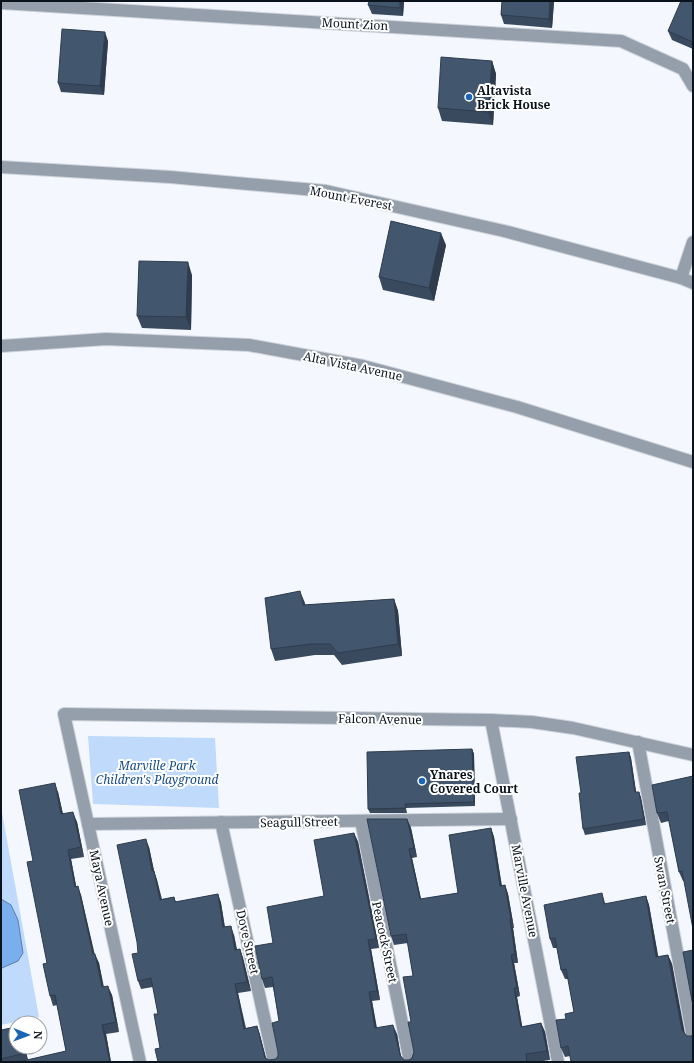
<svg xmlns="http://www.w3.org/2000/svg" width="694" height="1063" viewBox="0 0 694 1063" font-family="'Noto Serif',serif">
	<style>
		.green { fill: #c0dafc }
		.water { fill: #7aaeec; stroke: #587fae }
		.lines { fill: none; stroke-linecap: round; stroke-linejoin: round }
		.minor-casing { stroke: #cfd3da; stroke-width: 14 }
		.minor { stroke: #959fac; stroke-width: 12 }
		.wall { fill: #394a5f }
		.shaded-wall { fill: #2e3c4d }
		.building { fill: #42566e; stroke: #2e3c4d }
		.poi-dot { fill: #1b65b5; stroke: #fff; stroke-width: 1.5 }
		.labels { text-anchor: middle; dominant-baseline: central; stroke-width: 4; stroke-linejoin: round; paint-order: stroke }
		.street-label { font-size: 12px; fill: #0a121c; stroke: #fff }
		.poi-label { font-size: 12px; font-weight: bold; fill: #0a121c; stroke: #fff; text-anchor: start }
		.park-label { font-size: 12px; font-style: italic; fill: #174b83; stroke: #fff }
	</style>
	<rect width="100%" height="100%" fill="#f4f8fe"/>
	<!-- green -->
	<g class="green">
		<polygon points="88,736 215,738 219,808 93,804"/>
		<polygon points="1,807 39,1017 1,1025"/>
	</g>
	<!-- water -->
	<polygon class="water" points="1,899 11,905 18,920 23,953 18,961 2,968 1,968"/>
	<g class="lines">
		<defs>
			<g id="minor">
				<polyline points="1,3 621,41 683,69 693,86"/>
				<polyline points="1,167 170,177 326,191 504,231 681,278 693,283"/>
				<polyline points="681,278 693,242"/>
				<polyline points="1,346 106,339 249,345 363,366 517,407 693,462"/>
				<polyline points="491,720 558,1062"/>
				<polyline points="638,742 693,1038"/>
				<polyline points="361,821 410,1062"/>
				<polyline points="221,822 274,1062"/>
				<polyline points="88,824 511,819"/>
				<polyline points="140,1062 64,714 491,720 532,722 573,728 693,755"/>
			</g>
		</defs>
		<!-- minor casing -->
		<use href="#minor" class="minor-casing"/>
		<!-- minor -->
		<use href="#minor" class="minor"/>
	</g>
	<!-- wall -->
	<g class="wall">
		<polygon points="404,1 403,16 372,14 368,5"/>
		<polygon points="502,1 554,1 552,28 504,24 501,15"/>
		<polygon points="693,1 693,49 672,40 668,31"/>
		<polygon points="108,41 104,95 61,92 58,83"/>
		<polygon points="492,61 496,74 493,125 442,121 438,108"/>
		<polygon points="446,245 434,301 383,290 379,277"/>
		<polygon points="192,275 191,330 142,328 137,316"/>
		<polygon points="394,599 398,611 402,656 342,665 334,655 315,655 275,661 271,649 305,603 305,605"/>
		<polygon points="472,749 474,754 475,806 406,808 407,813 370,813 368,809"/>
		<polygon points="629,752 631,758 636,792 639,792 641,798 646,825 585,835 583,829 581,793"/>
		<polygon points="693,776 684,881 683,881 679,872 669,821 661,823 657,813"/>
		<polygon points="58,792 63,814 77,822 84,857 71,859 76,886 81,895 94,954 99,963 104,987 112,995 119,1032 106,1034 111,1062 1,1062 1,1030 16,1047 25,1047 28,1060 66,1051 57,1005 53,1006 50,996 47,963 33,861"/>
		<polygon points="407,819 411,828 417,857 412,858 421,899 458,893 491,828 494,837 502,886 505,885 508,894 514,928 513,928 518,963 514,963 520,996 517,997 522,1027 541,1023 545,1032 550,1060 536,1062 158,1062 160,1048 158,1014 153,987 141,989 138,981 138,953 149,847 154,871 157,880 162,899 174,897 176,902 218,894 221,903 225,927 234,935 237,949 240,949 243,958 251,991 238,993 246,1028 257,1026 260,1035 266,1059 269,1060 276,1059 278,1056 279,1021 273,987 265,988 262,979 273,943 324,896 354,833 358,842 379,948 371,949 380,1000 372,1001 377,1028 397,1034 401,1057 404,1060 409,1060 412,1058 414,1052 411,1022 413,976 408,943 394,945 391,936"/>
		<polygon points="646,896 649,905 658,957 668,955 672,964 684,1033 687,1036 691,1036 693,1062 570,1056 565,1057 561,1048 566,1019 574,1012 568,979 565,979 561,970 557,948 553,948 550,939 606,904"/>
	</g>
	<!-- shaded-wall -->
	<g class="shaded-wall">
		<polygon points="400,1 404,1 403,16 400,8"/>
		<polygon points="550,1 554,1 552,28 549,19"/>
		<polygon points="105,32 108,41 104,95 100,86"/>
		<polygon points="492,61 496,74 493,125 488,112"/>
		<polygon points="441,233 446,245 434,301 429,288"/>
		<polygon points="188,262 192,275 191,330 186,317"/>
		<polygon points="300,591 305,603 307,616 303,605"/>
		<polygon points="394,599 398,611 402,656 398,644"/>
		<polygon points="472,749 474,754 475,806 474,802"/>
		<polygon points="629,752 631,758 637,798 635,792"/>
		<polygon points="55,783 58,792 65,824 61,814"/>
		<polygon points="639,792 641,798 646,825 644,819"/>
		<polygon points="73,812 77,822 84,857 81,847"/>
		<polygon points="407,819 411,828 417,857 414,848"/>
		<polygon points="491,828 494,837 503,895 500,886"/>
		<polygon points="354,833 358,842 379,948 376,939"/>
		<polygon points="146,839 149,847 156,880 152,871"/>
		<polygon points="409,849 412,858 423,908 420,899"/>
		<polygon points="68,850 71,859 78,896 75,887"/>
		<polygon points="154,871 157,880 163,908 160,900"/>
		<polygon points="505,885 508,894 514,928 511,919"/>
		<polygon points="78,886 81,895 97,964 93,954"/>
		<polygon points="602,893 605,903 607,913 604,904"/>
		<polygon points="218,894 221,903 226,936 223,927"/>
		<polygon points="646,896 649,905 660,966 656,957"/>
		<polygon points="510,919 513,928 518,963 515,954"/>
		<polygon points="231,926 234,935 238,958 235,950"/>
		<polygon points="368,940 371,949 380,1000 377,991"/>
		<polygon points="240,949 243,958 251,991 247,982"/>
		<polygon points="95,954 99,963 105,997 102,987"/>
		<polygon points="511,955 514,963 520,996 517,988"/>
		<polygon points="668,955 672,964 686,1039 682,1030"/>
		<polygon points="235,984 238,993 247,1038 244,1029"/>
		<polygon points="108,986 112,995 119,1032 116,1022"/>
		<polygon points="514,988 517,997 524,1036 521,1027"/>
		<polygon points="369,992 372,1001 378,1037 375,1028"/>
		<polygon points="541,1023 545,1032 550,1060 547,1051"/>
		<polygon points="102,1025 106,1034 111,1062 110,1062"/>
		<polygon points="393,1025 397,1034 402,1062 400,1055"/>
		<polygon points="257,1026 260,1035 267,1062 265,1058"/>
		<polygon points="24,1047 25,1047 28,1062 25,1053"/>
	</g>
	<!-- building -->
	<g class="building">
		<polygon points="369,1 400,1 400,8 368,5"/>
		<polygon points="502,1 550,1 549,19 501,15"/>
		<polygon points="681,1 693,1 693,42 668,31"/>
		<polygon points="62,29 105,32 100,86 58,83"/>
		<polygon points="441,57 492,61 488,112 438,108"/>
		<polygon points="391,221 441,233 429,288 379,277"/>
		<polygon points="139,261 188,262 186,317 137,316"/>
		<polygon points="300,591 303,605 394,599 398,644 338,653 330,644 311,644 271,649 265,598"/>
		<polygon points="472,749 474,802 405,804 406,808 368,809 367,752"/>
		<polygon points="629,752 635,792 639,792 644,819 583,829 579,793 581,793 576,757"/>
		<polygon points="693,776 693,929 682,871 679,872 667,812 657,813 652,785"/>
		<polygon points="55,783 61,814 73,812 81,847 68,850 75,887 78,886 93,954 95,954 102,987 108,986 116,1022 102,1025 110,1062 18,1062 66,1051 55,995 50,996 43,964 47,963 27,862 33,861 19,790"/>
		<polygon points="367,819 407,819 414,848 409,849 420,899 458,893 449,835 491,828 500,886 505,885 511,919 510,919 515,954 511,955 517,988 514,988 521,1027 541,1023 547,1051 526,1054 527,1062 158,1062 155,1049 160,1048 154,1014 158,1014 151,978 138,981 132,954 138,953 137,942 117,845 146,839 152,871 154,871 160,900 174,897 175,902 218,894 223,927 231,926 235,950 240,949 247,982 235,984 244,1029 257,1026 265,1058 269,1060 276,1059 278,1056 278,1052 272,1023 279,1021 272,977 262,979 255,946 273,943 267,907 324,896 314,840 354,833 376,939 368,940 377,991 369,992 375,1028 393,1025 400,1055 404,1060 409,1060 412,1058 414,1052 408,1022 411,1022 403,977 413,976 406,934 391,936"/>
		<polygon points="602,893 604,904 646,896 656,957 668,955 682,1030 687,1036 691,1036 693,1035 693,1062 571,1062 568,1046 561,1048 556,1020 566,1019 565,1014 574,1012 566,969 561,970 555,938 550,939 544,905"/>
		<polygon points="693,950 693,1006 683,952"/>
		<polygon points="16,1027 16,1047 24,1047 25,1053 1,1059 1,1030"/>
	</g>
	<!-- markers -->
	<g class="poi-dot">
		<circle cx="469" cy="97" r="4"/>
		<circle cx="422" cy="781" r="4"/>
	</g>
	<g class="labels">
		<!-- street labels -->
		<g class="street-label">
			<text transform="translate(355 24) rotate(3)">Mount Zion</text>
			<text transform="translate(351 198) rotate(11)">Mount Everest</text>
			<text transform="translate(353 366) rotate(12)">Alta Vista Avenue</text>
			<text transform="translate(380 719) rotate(1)">Falcon Avenue</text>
			<text transform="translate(299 822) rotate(-1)">Seagull Street</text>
			<text transform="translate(102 888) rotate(78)">Maya Avenue</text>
			<text transform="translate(665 890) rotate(79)">Swan Street</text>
			<text transform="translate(525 891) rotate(79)">Marville Avenue</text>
			<text transform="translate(248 942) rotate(77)">Dove Street</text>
			<text transform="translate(385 942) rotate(78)">Peacock Street</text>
		</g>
		<!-- poi labels -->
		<g class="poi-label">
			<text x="477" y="90">Altavista<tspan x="477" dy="14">Brick House</tspan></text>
			<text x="430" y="774">Ynares<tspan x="430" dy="14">Covered Court</tspan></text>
		</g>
		<!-- park labels -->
		<g class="park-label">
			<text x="157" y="765">Marville Park<tspan x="157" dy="14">Children's Playground</tspan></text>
		</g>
	</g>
	<!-- border -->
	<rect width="694" height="1063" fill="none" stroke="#0a121c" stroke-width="4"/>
	<!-- north arrow -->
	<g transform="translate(28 1035) rotate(91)"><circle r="19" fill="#ffffff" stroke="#9da0a4"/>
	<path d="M0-3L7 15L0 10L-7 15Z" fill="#1b65b5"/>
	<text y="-6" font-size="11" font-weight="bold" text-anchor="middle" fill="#0a121c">N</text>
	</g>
</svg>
